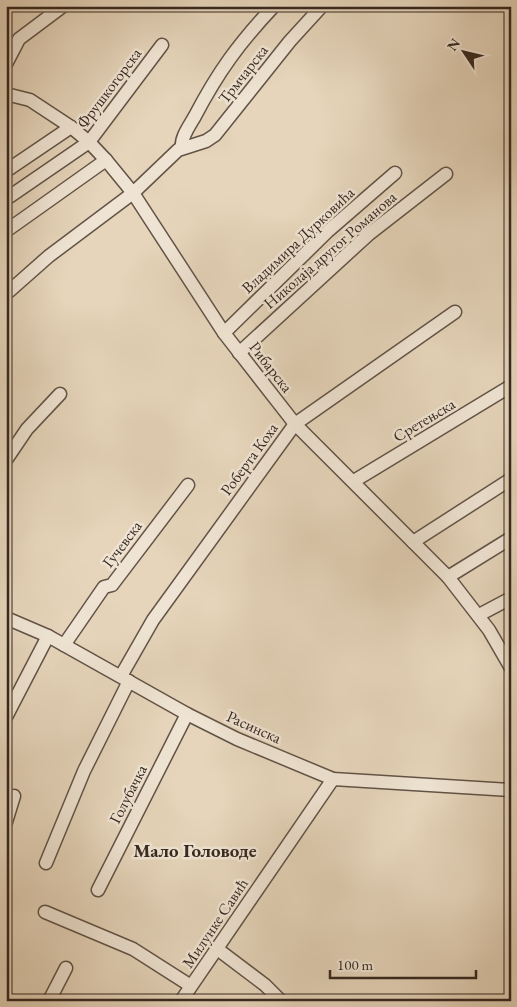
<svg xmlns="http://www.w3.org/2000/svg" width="517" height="1007" viewBox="0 0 517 1007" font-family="'EB Garamond',serif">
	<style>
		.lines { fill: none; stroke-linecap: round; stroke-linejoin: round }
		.minor-casing { stroke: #625347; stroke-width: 15 }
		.minor { stroke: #efe4d3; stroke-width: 12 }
		.labels { text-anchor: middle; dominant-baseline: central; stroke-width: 5; stroke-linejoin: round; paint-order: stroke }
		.street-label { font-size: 16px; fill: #362820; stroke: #efe4d3 }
		.quarter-label { font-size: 19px; font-weight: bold; fill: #362820; stroke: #efe4d3 }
	</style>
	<rect width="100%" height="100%" fill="#e6d5bb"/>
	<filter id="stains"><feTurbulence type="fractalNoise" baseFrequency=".004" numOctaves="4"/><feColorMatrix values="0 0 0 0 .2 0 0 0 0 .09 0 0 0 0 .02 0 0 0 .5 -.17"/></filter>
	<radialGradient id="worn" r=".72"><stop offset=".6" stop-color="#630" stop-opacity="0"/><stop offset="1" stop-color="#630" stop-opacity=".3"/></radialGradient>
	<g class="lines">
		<defs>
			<g id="minor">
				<polyline points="6,64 19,39 63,6"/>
				<polyline points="6,94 30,100 71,127 89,142 106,160 133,193 224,333 295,424 448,577 489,630 511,668"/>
				<path d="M182 148C180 138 190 125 195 116 218 72 239 43 274 6"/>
				<polyline points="6,171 71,127"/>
				<polyline points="6,199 89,142 162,45"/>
				<polyline points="6,231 106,160"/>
				<polyline points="6,294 49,256 133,193 178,150 206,141 215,135 290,41 322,6"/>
				<polyline points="224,333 328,231 395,173"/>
				<polyline points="239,353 369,234 446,174"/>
				<polyline points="6,460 27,429 60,394"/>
				<polyline points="354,481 511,386"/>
				<polyline points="413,542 511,479"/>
				<polyline points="448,577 511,538"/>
				<polyline points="479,615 511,598"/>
				<polyline points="6,618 48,636 187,714 237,739 333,779 511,790"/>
				<polyline points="64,645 104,587 112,585 188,485"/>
				<polyline points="121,676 153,620 295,424 455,312"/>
				<polyline points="6,717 48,636"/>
				<polyline points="6,822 14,796"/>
				<polyline points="46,863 84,771 129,681"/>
				<polyline points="98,890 187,714"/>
				<polyline points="45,912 133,949 191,986"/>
				<polyline points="216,948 265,985 281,1001"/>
				<polyline points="49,1001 66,968"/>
				<polyline points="181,1001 333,779"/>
			</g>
		</defs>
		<!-- minor casing -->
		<use href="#minor" class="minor-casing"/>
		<!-- minor -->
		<use href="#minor" class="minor"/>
	</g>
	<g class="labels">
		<!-- street labels -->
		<g class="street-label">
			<text transform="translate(243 74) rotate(-52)">Трмчарска</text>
			<text transform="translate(109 88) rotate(-53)">Фрушкогорска</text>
			<text transform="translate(298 240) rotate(-43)">Владимира Дурковића</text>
			<text transform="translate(330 250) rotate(-41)">Николаја другог Романова</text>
			<text transform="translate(271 367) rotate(52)">Рибарска</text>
			<text transform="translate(424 420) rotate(-31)">Сретењска</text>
			<text transform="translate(249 459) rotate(-54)">Роберта Коха</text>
			<text transform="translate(122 544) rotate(-53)">Гучевска</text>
			<text transform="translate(254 727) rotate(24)">Расинска</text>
			<text transform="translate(128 794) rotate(-63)">Голубачка</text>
			<text transform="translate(215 923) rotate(-56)">Милунке Савић</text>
		</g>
		<!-- quarter labels -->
		<g class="quarter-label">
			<text x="195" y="850">Мало Головоде</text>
		</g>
	</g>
	<!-- margin -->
	<rect width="517" height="1007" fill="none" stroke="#e6d5bb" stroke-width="25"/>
	<rect x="8" y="8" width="502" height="992" fill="none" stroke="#362820" stroke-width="2.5"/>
	<rect x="12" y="12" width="492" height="982" fill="none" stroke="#362820"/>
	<!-- north arrow -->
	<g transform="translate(464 52) rotate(305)" stroke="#efe4d3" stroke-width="4" paint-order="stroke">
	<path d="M0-4L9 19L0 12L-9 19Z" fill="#362820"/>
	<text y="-8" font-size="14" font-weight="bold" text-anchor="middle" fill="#362820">N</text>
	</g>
	<!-- scale -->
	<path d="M330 970v8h146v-8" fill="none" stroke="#362820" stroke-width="2.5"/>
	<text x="337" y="970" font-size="15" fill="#362820" stroke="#efe4d3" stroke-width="4" paint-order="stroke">100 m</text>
	<rect width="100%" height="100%" filter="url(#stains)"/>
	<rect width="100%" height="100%" fill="url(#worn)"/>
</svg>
